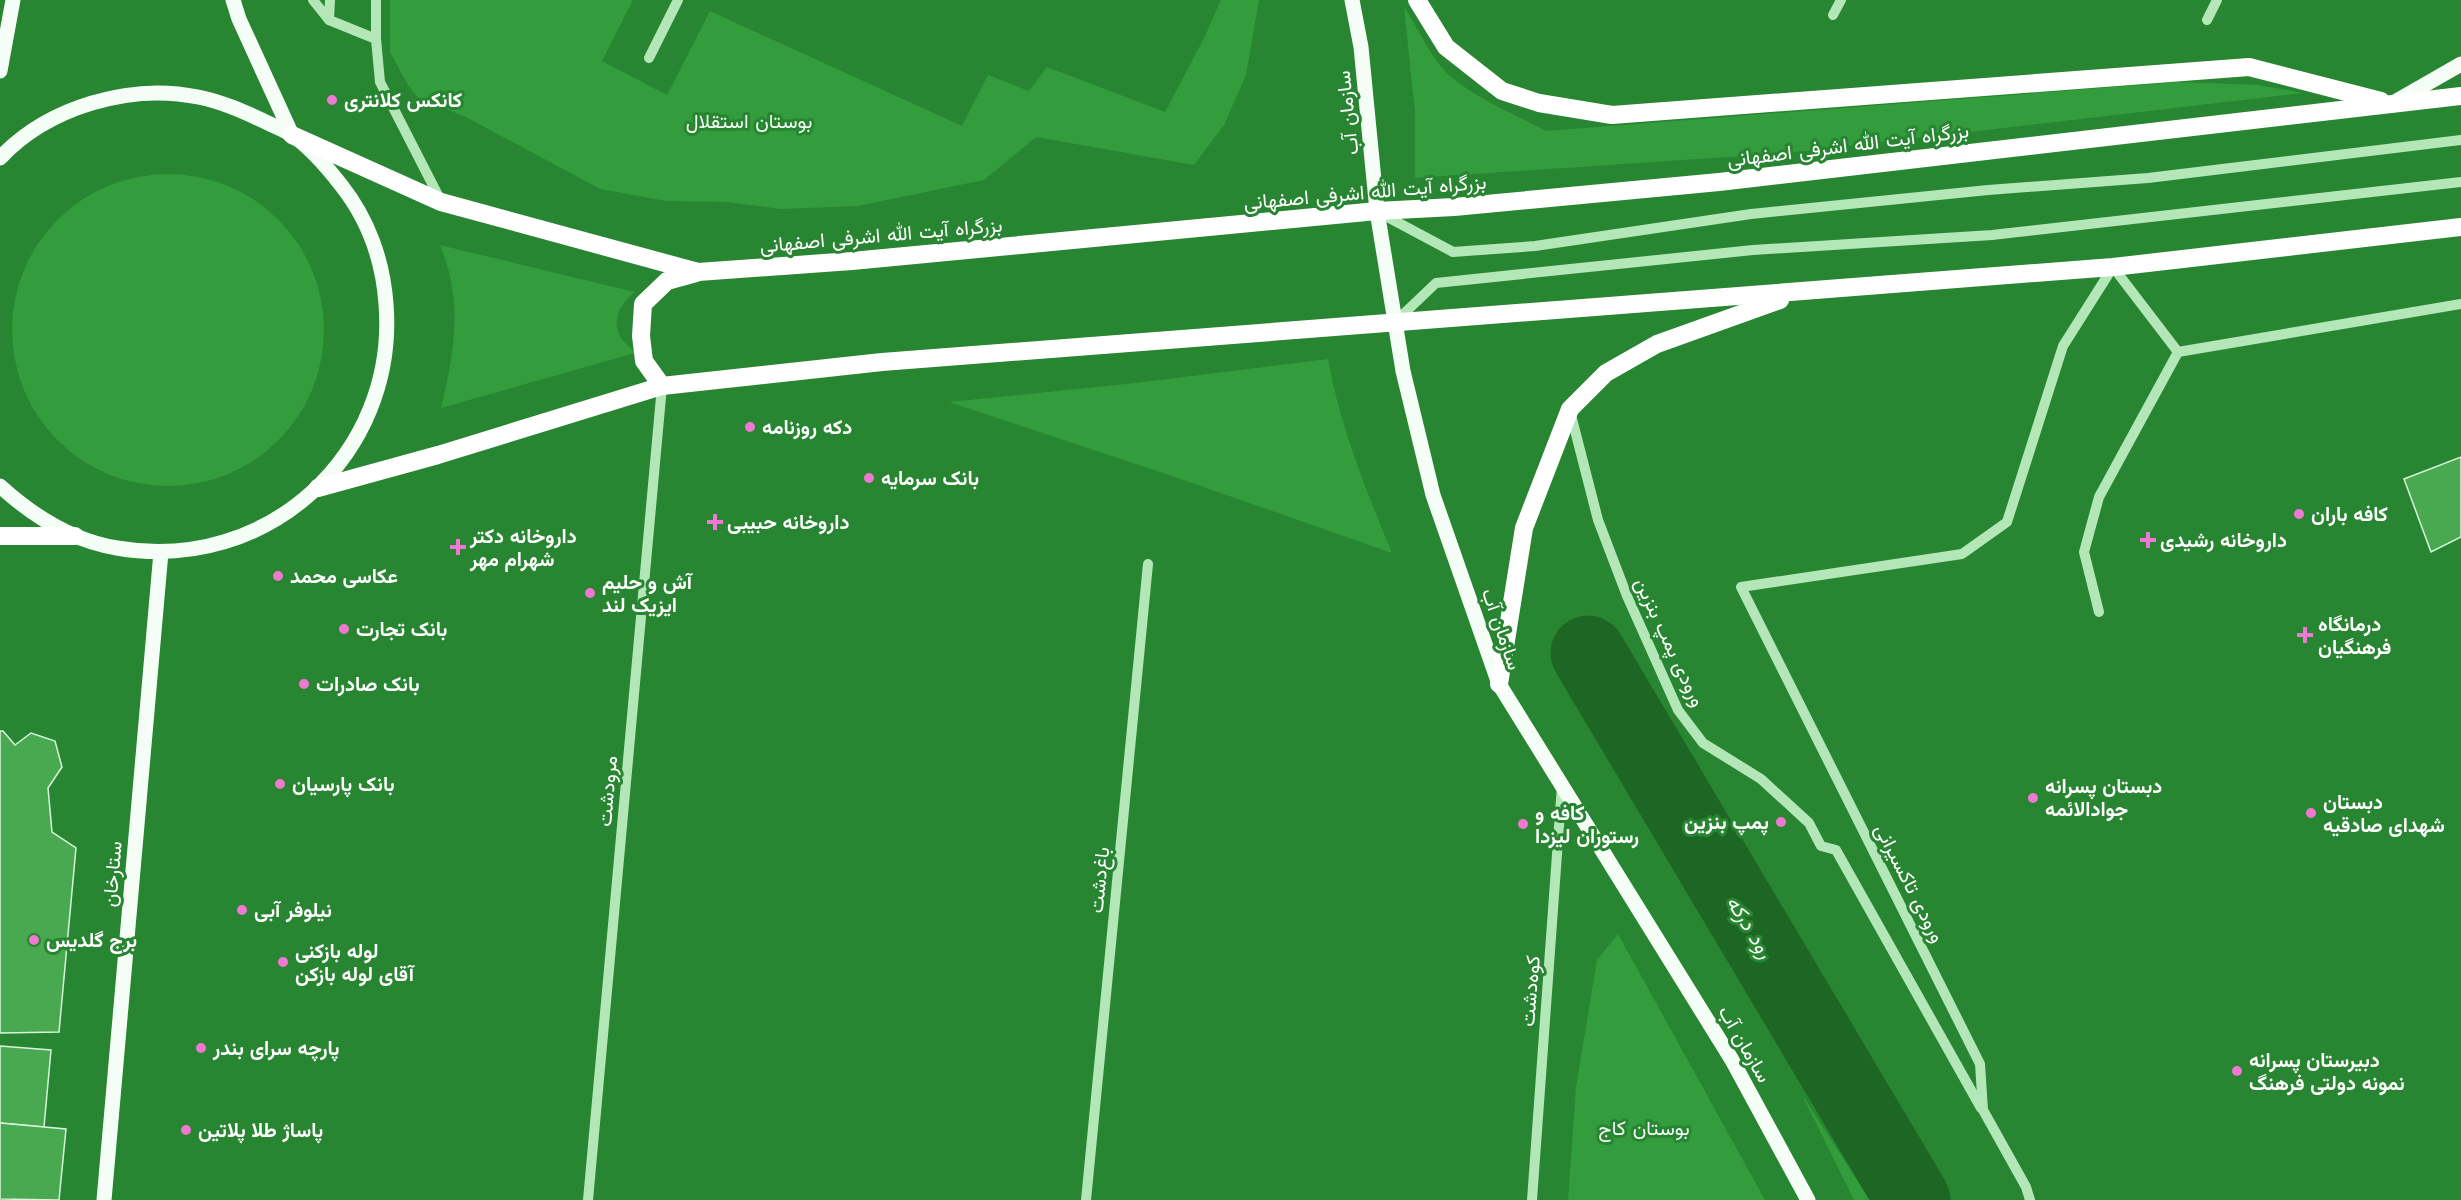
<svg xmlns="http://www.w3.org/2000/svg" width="2461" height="1200" viewBox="0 0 2461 1200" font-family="'Work Sans',Vazirmatn,sans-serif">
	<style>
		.green { fill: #339c3c }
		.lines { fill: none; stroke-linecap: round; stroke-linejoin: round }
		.river { stroke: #1d6624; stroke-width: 75 }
		.building { fill: #49a951; stroke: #d6f6d9; stroke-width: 1.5 }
		.minor { stroke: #b3e7b7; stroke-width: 10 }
		.major { stroke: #f5fef6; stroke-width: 15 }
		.highway { stroke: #fff; stroke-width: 18 }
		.poi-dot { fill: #ef79d2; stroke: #288531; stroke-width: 2 }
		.labels { text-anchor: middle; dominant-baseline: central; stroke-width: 6; stroke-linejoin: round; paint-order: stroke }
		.poi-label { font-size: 20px; font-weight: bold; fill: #fff; stroke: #288531; text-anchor: start }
		.street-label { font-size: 20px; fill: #fff; stroke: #288531 }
		.park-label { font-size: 20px; fill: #f5fdf6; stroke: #288531 }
		.water-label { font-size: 21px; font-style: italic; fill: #f5fdf6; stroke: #288531 }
	</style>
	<rect width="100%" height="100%" fill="#288531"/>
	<!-- green -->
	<g class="green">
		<polygon points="390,0 633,0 602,61 667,95 710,11 962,126 988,75 1029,91 1047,67 1165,112 1204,38 1221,0 1259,0 1246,75 1224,125 1194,165 1036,137 984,180 858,206 781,209 726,202 666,201 600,189 466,117 418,98 408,85 390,52"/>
		<path d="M1404 7C1418 28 1432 60 1450 76 1477 99 1514 114 1546 131L2178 82 2259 85 2304 93 1788 153 1415 178V113Z"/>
		<circle cx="168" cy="330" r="156"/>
		<path d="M440 245 635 292C622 302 612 317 619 334 622 341 630 347 635 353L441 408C455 350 463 301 440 245Z"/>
		<path d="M1328 359C1340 426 1366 490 1392 553L1172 476 949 402 1135 383Z"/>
		<polygon points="1618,934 1765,1200 1568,1200 1576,1087 1597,960"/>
		<polygon points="1801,1093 1870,1200 1854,1200"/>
	</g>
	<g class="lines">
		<!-- river -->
		<polyline class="river" points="1588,653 1913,1200"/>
	</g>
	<!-- building -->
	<g class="building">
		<polygon points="2461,457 2461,537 2431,552 2404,479"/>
		<polygon points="0,731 3,731 15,745 31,733 55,741 62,767 48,788 52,832 76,848 59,1032 0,1033"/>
		<polygon points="0,1046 51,1050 44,1127 0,1123"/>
		<polygon points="0,1123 66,1129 59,1200 0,1199"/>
	</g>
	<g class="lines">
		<!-- minor -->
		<g class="minor">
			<polyline points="313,0 329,20"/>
			<polyline points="330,0 329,20 376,39"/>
			<polyline points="376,0 376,39 380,82 441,201"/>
			<polyline points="1833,15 1841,0"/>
			<polyline points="2207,20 2217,0"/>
			<polyline points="649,58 678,0"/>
			<polyline points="1380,213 1453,252 1535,246 1751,214 1988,190 2148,178 2461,140"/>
			<polyline points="1395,322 1436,283 1753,250 1992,235 2461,182"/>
			<polyline points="1570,411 1598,520 1627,596 1678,710 1703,743 1761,779 1809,823 1821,846 1836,850 1981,1108"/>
			<polyline points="2099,612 2084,552 2099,497 2178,352"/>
			<polyline points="588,1200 662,386"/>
			<polyline points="1086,1200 1148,564"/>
			<polyline points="1532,1200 1562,785"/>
			<polyline points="2030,1200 2026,1187 1983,1110 1980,1064 1741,587 1962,554 2007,522 2063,346 2113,267 2178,352 2461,304"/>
		</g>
		<!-- major -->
		<g class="major">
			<polyline points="233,0 239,19 292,135"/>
			<polyline points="1352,0 1361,47 1377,211 1403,371 1433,495 1499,684 1732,1060 1808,1200"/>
			<polyline points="0,71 13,0"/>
			<polyline points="2393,103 2461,64"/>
			<path d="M0 158C48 107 130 83 198 97 223 102 245 112 268 123 276 127 285 130 292 135 311 148 327 167 341 185 368 219 383 261 386 304 398 454 267 574 117 548 73 541 33 516 0 486"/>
			<polyline points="104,1200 161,552"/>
		</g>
		<!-- highway -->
		<g class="highway">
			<polyline points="1417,0 1446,47 1502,91 1539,103 1612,115 2249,67 2381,101"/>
			<polyline points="292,135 441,202 698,272 852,261 1377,211 1454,207 1719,182 2461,96"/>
			<polyline points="662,386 644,361 641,336 643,304 667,281 696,273"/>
			<polyline points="318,488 438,455 662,386 882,362 2113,267 2461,227"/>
			<polyline points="0,536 75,536"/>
			<polyline points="1499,684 1524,528 1570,409 1606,373 1657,344 1780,300"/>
		</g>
	</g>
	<!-- markers -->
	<g class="poi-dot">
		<circle cx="332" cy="100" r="6"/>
		<circle cx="750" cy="427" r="6"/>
		<circle cx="869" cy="478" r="6"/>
		<circle cx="2299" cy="514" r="6"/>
		<path d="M712 513h6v6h6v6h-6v6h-6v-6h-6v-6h6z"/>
		<path d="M2145 531h6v6h6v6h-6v6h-6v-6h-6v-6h6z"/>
		<path d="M455 538h6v6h6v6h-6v6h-6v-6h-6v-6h6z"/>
		<circle cx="278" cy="576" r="6"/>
		<circle cx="590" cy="593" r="6"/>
		<circle cx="344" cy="629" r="6"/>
		<path d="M2302 626h6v6h6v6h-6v6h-6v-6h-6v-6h6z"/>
		<circle cx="304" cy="684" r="6"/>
		<circle cx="280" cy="784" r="6"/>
		<circle cx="2033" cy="798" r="6"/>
		<circle cx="2311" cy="813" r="6"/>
		<circle cx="1781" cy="822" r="6"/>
		<circle cx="1523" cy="824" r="6"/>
		<circle cx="242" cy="910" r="6"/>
		<circle cx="34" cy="940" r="6"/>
		<circle cx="283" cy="962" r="6"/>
		<circle cx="201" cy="1048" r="6"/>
		<circle cx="2237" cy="1071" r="6"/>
		<circle cx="186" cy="1130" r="6"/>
	</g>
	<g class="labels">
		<!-- poi labels -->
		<g class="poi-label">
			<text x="344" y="100">کانکس کلانتری</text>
			<text x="762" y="427">دکه روزنامه</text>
			<text x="881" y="478">بانک سرمایه</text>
			<text x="2311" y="514">کافه باران</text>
			<text x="727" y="522">داروخانه حبیبی</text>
			<text x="470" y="536">داروخانه دکتر<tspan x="470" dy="23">شهرام مهر</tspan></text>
			<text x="2160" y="540">داروخانه رشیدی</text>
			<text x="290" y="576">عکاسی محمد</text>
			<text x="602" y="582">آش و حلیم<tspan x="602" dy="23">ایزیک لند</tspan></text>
			<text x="2318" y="624">درمانگاه<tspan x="2318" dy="23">فرهنگیان</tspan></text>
			<text x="356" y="629">بانک تجارت</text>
			<text x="316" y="684">بانک صادرات</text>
			<text x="292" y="784">بانک پارسیان</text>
			<text x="2045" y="786">دبستان پسرانه<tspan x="2045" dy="23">جوادالائمه</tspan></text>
			<text x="2323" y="802">دبستان<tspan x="2323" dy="23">شهدای صادقیه</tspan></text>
			<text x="1535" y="813">کافه و<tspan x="1535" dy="23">رستوران لیزدا</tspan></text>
			<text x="1769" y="822" text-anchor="end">پمپ بنزین</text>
			<text x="254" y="910">نیلوفر آبى</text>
			<text x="46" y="940">برج گلدیس</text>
			<text x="295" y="951">لوله بازکنی<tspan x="295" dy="23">آقای لوله بازکن</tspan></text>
			<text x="213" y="1048">پارچه سرای بندر</text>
			<text x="2249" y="1060">دبيرستان پسرانه<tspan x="2249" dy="23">نمونه دولتی فرهنگ</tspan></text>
			<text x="198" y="1130">پاساژ طلا پلاتین</text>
		</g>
		<!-- street labels -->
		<g class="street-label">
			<text transform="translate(1347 113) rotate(-96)">سازمان آب</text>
			<text transform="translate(1848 145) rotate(-7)">بزرگراه آیت الله اشرفی اصفهانی</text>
			<text transform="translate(1365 192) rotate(-5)">بزرگراه آیت الله اشرفی اصفهانی</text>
			<text transform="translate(881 235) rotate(-5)">بزرگراه آیت الله اشرفی اصفهانی</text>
			<text transform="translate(1502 629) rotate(71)">سازمان آب</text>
			<text transform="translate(1670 642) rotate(65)">ورودی پمپ بنزین</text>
			<text transform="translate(607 791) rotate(-85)">مرودشت</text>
			<text transform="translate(112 874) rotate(-85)">ستارخان</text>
			<text transform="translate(1099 880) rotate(-84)">باغ‌دشت</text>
			<text transform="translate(1910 883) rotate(63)">ورودی تاکسیرانی</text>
			<text transform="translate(1530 991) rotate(-85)">کوه‌دشت</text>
			<text transform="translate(1745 1044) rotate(60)">سازمان آب</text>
		</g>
		<!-- park labels -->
		<g class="park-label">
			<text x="749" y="121">بوستان استقلال</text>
			<text x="1644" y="1128">بوستان کاج</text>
		</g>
		<!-- water labels -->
		<g class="water-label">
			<text transform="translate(1750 927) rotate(59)">رود درکه</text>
		</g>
	</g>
</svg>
